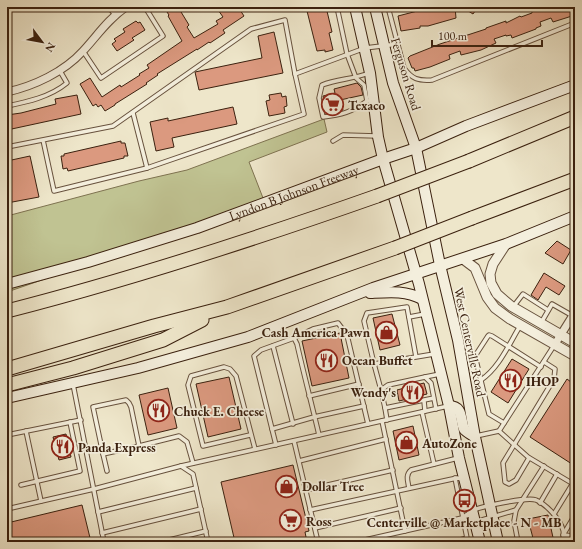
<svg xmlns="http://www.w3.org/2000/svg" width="582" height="549" viewBox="0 0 582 549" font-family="'EB Garamond',serif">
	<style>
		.green { fill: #c0c392; stroke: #7e7250 }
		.building { fill: #db997f; stroke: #3b210f }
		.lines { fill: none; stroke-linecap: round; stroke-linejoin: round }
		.service-casing { stroke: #68523e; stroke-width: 5.5 }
		.minor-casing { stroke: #68523e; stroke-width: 9 }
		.tertiary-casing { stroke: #68523e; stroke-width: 11 }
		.secondary-casing { stroke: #3b210f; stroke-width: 12 }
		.motorway-casing { stroke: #3b210f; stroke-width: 15 }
		.service { stroke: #f4efdd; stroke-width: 3.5 }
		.minor { stroke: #f4efdd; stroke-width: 7 }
		.tertiary { stroke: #f4efdd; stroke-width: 9 }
		.secondary { stroke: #f4efdd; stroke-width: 10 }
		.motorway { stroke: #eee6ca; stroke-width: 13 }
		.motorway-bridge-casing { stroke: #3b210f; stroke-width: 15; stroke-linecap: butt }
		.motorway-bridge { stroke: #eee6ca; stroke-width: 13 }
		.labels { text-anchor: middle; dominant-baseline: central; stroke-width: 3.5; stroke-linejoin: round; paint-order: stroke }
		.street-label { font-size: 13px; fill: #3b210f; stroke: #f4efdd }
		.poi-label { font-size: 13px; font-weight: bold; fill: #3b210f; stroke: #f4efdd; text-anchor: start }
	</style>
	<rect width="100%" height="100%" fill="#eee6ca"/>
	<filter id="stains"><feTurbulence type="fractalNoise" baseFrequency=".005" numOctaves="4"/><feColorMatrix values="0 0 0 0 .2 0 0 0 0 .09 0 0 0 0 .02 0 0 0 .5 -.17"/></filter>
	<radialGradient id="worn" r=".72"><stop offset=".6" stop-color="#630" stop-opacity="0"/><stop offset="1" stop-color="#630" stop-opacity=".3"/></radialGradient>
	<!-- green -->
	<polygon class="green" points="324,119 327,132 249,162 263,198 248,209 7,292 7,216 139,181 187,170"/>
	<!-- building -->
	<g class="building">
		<polygon points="169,7 178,7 189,25 187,27 194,38 218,24 216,21 223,17 216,7 238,7 244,16 223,30 225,33 210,43 209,42 197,50 197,49 157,74 158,75 146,83 147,84 115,104 115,105 105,111 101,105 98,107 96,104 93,106 80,84 90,78 102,97 120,85 121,87 140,75 139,74 149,68 147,65 182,41 168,16 169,15 167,12 170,9"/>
		<polygon points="306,7 326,7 332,32 329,33 333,50 325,52 325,50 317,51"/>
		<polygon points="433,7 455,7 456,18 428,26 420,26 420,28 401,31 398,16"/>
		<polygon points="462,7 478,7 473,14"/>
		<polygon points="542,7 575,7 575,13 572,14 572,16 553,22 551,18 540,22 541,26 536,28 536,29 512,38 511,35 506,36 506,35 494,39 496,43 481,50 461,55 460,51 449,55 450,59 430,67 415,71 414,68 412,68 408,58 410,56 440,44 486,29 486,28 506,21 506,23 520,16 521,17 532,13 532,11"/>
		<polygon points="136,21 138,23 140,22 145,30 132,38 134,40 117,51 112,44 116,41 114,39 125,32 123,29"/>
		<polygon points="274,32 283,73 199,90 195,72 262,58 258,36"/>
		<polygon points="357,83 361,87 363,95 340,100 343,110 326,113 323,96 335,93 334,89"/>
		<polygon points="281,93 282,97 286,96 287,106 284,107 285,113 269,116 266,101 270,100 269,95"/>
		<polygon points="77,95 81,114 7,130 7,115 21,113 56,104 55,99"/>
		<polygon points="233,107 237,124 172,138 174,147 156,151 150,122 168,118 168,121"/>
		<polygon points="121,141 121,143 125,143 128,156 124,156 124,158 68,171 67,168 63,169 61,156 64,156 64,154"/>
		<polygon points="30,156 39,197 7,203 7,161"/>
		<polygon points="557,241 571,250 563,264 545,253"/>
		<polygon points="544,273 565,286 559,295 546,287 538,300 531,295"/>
		<polygon points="392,314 400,345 380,350 373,318"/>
		<polygon points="340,333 349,378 312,386 302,341"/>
		<polygon points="512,359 529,369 508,403 491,392"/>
		<polygon points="229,377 241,429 208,437 196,384"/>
		<polygon points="567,379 575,385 575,466 530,437"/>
		<polygon points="424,383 427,394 399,401 397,390"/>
		<polygon points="168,388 177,428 148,435 139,395"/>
		<polygon points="413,426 419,455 399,460 393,431"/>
		<polygon points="66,434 71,457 59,460 53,437"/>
		<polygon points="293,465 309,531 305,532 307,542 235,542 221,482"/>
		<polygon points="82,505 91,542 9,542 7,534 7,523"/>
		<polygon points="548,515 554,542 534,542 528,519"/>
	</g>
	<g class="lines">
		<defs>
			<g id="service">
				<polyline points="109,7 115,15"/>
				<polyline points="337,7 347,54 356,78 364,85 367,101 369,101"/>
				<path d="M388 7 404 68C412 79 418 81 432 80L575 23"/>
				<polyline points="83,51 101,78 163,36 145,7"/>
				<polyline points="295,74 365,48 398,44"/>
				<path d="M367 101C352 112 341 115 323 117L319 98 322 85C337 79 354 79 369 73"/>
				<path d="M7 106C27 102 50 97 67 83L60 71"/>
				<polyline points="133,113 147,168"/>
				<polyline points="333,141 343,135 377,136"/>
				<polyline points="7,147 113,126 251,29 285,20 295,74 304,114 147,168 54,191 43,140"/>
				<polyline points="513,307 523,294 548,310"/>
				<polyline points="409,317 425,314"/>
				<polyline points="541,323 552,304 573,316"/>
				<polyline points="294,338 313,329 338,323 347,335 368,424"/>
				<polyline points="273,346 293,424"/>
				<polyline points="416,357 407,307 367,313 364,321 374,364 434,354"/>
				<polyline points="374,364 381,390"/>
				<polyline points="425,377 440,374"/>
				<path d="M481 380C499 368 509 344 520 326"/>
				<polyline points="73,384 104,542"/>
				<polyline points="309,396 359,384"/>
				<polyline points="434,398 385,408 381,390 388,385 425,377 431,383 436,409"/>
				<polyline points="424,401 425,411"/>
				<polyline points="385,408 387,420"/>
				<polyline points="422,412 434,464"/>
				<polyline points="382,421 405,531"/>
				<polyline points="504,423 489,414 475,356 488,336 489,335 492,336 541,367"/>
				<polyline points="272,429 276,445"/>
				<polyline points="26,431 41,501"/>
				<polyline points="499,431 555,344"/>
				<polyline points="7,435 81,420"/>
				<polyline points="250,435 203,446 188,385 191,376 224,367 230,369 236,376 255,449"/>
				<path d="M319 435C312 405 304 375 297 344L294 338 261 350 254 356 272 429 314 417 364 406"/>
				<polyline points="476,436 499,431 528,457 575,485"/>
				<polyline points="294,441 318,542"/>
				<polyline points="139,446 103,454 93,407 126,400 129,403 131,407 139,446 179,436 187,442 193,463"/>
				<polyline points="103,454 107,471"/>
				<polyline points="529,458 516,480 509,484 505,482 503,463 554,379 555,369 544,362"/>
				<polyline points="299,461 386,439"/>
				<polyline points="181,466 448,406"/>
				<polyline points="21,485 80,471 70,422"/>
				<path d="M409 488C408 482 405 475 411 470L458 458"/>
				<polyline points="306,490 393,470"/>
				<polyline points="540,503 557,474"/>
				<polyline points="7,509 94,489 181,466 193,474 208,542"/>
				<polyline points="310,510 457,478 462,479"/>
				<polyline points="516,510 514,521 518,542"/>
				<polyline points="98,512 196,488"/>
				<polyline points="554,514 573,483"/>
				<polyline points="575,515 563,535 575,536"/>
				<polyline points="462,518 475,522 516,510 544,466"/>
				<polyline points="315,528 401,508"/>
				<polyline points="102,533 201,509"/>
				<polyline points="161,542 206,531"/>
				<path d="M356 542 462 518C465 516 469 513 472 511 481 506 527 497 536 500 546 504 560 519 563 530 564 533 563 538 563 542"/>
				<polyline points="453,542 467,538 455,478"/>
			</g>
			<g id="minor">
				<path d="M7 92C34 86 64 72 83 51 97 36 108 19 126 7"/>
				<polyline points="555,344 575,312"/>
			</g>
			<g id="tertiary">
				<polyline points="506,244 493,264 490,274 491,283 497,294 511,306 575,343"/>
				<polyline points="463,259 475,268 487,297 495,308 510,319 575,356"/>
			</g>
			<g id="secondary">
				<polyline points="355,7 370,73 378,137 383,159 419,284 449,406 459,458 480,542"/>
				<polyline points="375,7 393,83 416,148 440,265 458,340 475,437 498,542"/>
				<path id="s1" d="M7 284 88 262 197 228 383 159 416 148 466 126 575 85"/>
				<path d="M370 293C388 292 406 290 422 299"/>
				<polyline points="7,398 138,368 248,337 373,288 506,244 575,216"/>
				<path d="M449 406C463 406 460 419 464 429 466 432 472 435 475 437"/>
			</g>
			<g id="motorway">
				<polyline points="469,161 575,117"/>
				<polyline points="472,218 575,179"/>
				<path d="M7 311C132 279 255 239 377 196"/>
				<polyline points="7,369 154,326 227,307 395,248"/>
				<polyline points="7,385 73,368 163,340 202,320"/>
			</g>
		</defs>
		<!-- service casing -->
		<use href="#service" class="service-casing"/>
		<!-- minor casing -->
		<use href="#minor" class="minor-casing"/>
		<!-- tertiary casing -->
		<use href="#tertiary" class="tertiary-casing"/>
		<!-- secondary casing -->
		<use href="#secondary" class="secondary-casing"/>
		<!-- motorway casing -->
		<use href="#motorway" class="motorway-casing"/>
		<!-- service -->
		<use href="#service" class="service"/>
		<!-- minor -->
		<use href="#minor" class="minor"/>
		<!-- tertiary -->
		<use href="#tertiary" class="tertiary"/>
		<!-- secondary -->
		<use href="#secondary" class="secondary"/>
		<!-- motorway -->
		<use href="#motorway" class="motorway"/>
		<defs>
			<g id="motorway-bridge">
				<polyline points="377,196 469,161"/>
				<polyline points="395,248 472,218"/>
			</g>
		</defs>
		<!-- motorway-bridge casing -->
		<use href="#motorway-bridge" class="motorway-bridge-casing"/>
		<!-- motorway-bridge -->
		<use href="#motorway-bridge" class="motorway-bridge"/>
	</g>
	<!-- icons -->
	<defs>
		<symbol id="supermarket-ring" viewBox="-11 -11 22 22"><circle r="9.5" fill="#f4efdd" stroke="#8f2418" stroke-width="1.5"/><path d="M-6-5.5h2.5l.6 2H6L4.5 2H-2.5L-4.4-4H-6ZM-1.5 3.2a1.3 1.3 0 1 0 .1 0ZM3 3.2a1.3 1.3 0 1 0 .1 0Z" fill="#8f2418"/></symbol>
		<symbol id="shop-ring" viewBox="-11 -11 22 22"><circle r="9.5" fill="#f4efdd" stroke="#8f2418" stroke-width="1.5"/><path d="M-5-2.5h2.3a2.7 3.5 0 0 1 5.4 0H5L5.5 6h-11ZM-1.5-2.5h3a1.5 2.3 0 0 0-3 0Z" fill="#8f2418"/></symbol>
		<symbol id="restaurant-ring" viewBox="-11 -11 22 22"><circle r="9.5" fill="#f4efdd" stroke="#8f2418" stroke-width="1.5"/><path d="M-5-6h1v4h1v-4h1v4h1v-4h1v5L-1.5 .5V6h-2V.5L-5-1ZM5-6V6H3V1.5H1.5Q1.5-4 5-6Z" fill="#8f2418"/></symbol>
		<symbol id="bus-ring" viewBox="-11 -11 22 22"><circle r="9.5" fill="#f4efdd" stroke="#8f2418" stroke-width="1.5"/><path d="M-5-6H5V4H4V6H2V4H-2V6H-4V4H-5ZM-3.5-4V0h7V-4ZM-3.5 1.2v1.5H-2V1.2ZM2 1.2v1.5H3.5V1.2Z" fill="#8f2418"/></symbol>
	</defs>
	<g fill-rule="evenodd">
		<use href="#supermarket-ring" x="320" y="92" width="25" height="25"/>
		<use href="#shop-ring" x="374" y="320" width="25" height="25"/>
		<use href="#restaurant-ring" x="314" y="348" width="25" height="25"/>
		<use href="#restaurant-ring" x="498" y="368" width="25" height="25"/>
		<use href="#restaurant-ring" x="400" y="380" width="25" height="25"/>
		<use href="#restaurant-ring" x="146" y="398" width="25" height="25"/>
		<use href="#shop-ring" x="394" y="430" width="25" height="25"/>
		<use href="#restaurant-ring" x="50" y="434" width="25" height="25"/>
		<use href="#shop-ring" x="274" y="474" width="25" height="25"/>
		<use href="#bus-ring" x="452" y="488" width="25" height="25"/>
		<use href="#supermarket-ring" x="278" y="508" width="25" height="25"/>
	</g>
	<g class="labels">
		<!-- street labels -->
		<g class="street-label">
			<text transform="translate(406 74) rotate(73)">Ferguson Road</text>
			<text stroke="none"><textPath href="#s1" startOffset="301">Lyndon B Johnson Freeway</textPath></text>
			<text transform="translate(470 342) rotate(78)">West Centerville Road</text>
		</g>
		<!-- poi labels -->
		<g class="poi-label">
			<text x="348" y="105">Texaco</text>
			<text x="370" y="332" text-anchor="end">Cash America Pawn</text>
			<text x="342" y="360">Ocean Buffet</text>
			<text x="526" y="381">IHOP</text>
			<text x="396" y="392" text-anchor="end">Wendy's</text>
			<text x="174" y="411">Chuck E. Cheese</text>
			<text x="422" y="443">AutoZone</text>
			<text x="78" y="447">Panda Express</text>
			<text x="302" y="486">Dollar Tree</text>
			<text x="306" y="521">Ross</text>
			<text x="464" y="522" text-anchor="middle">Centerville @ Marketplace - N - MB</text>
		</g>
	</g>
	<!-- margin -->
	<rect width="582" height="549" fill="none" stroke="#eee6ca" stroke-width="24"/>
	<rect x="8" y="8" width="566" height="533" fill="none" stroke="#3b210f" stroke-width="2"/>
	<rect x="12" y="12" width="558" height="525" fill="none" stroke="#3b210f"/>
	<!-- north arrow -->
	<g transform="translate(42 42) rotate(122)" stroke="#f4efdd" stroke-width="3" paint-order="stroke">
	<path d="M0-3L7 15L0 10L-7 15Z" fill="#3b210f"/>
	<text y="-6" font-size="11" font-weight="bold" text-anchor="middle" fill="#3b210f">N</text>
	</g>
	<!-- scale -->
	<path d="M432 40v6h110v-6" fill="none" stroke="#3b210f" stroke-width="2"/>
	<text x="438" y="40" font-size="12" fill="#3b210f" stroke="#f4efdd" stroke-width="3" paint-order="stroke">100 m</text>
	<rect width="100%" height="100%" filter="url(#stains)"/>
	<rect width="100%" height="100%" fill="url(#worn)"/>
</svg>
